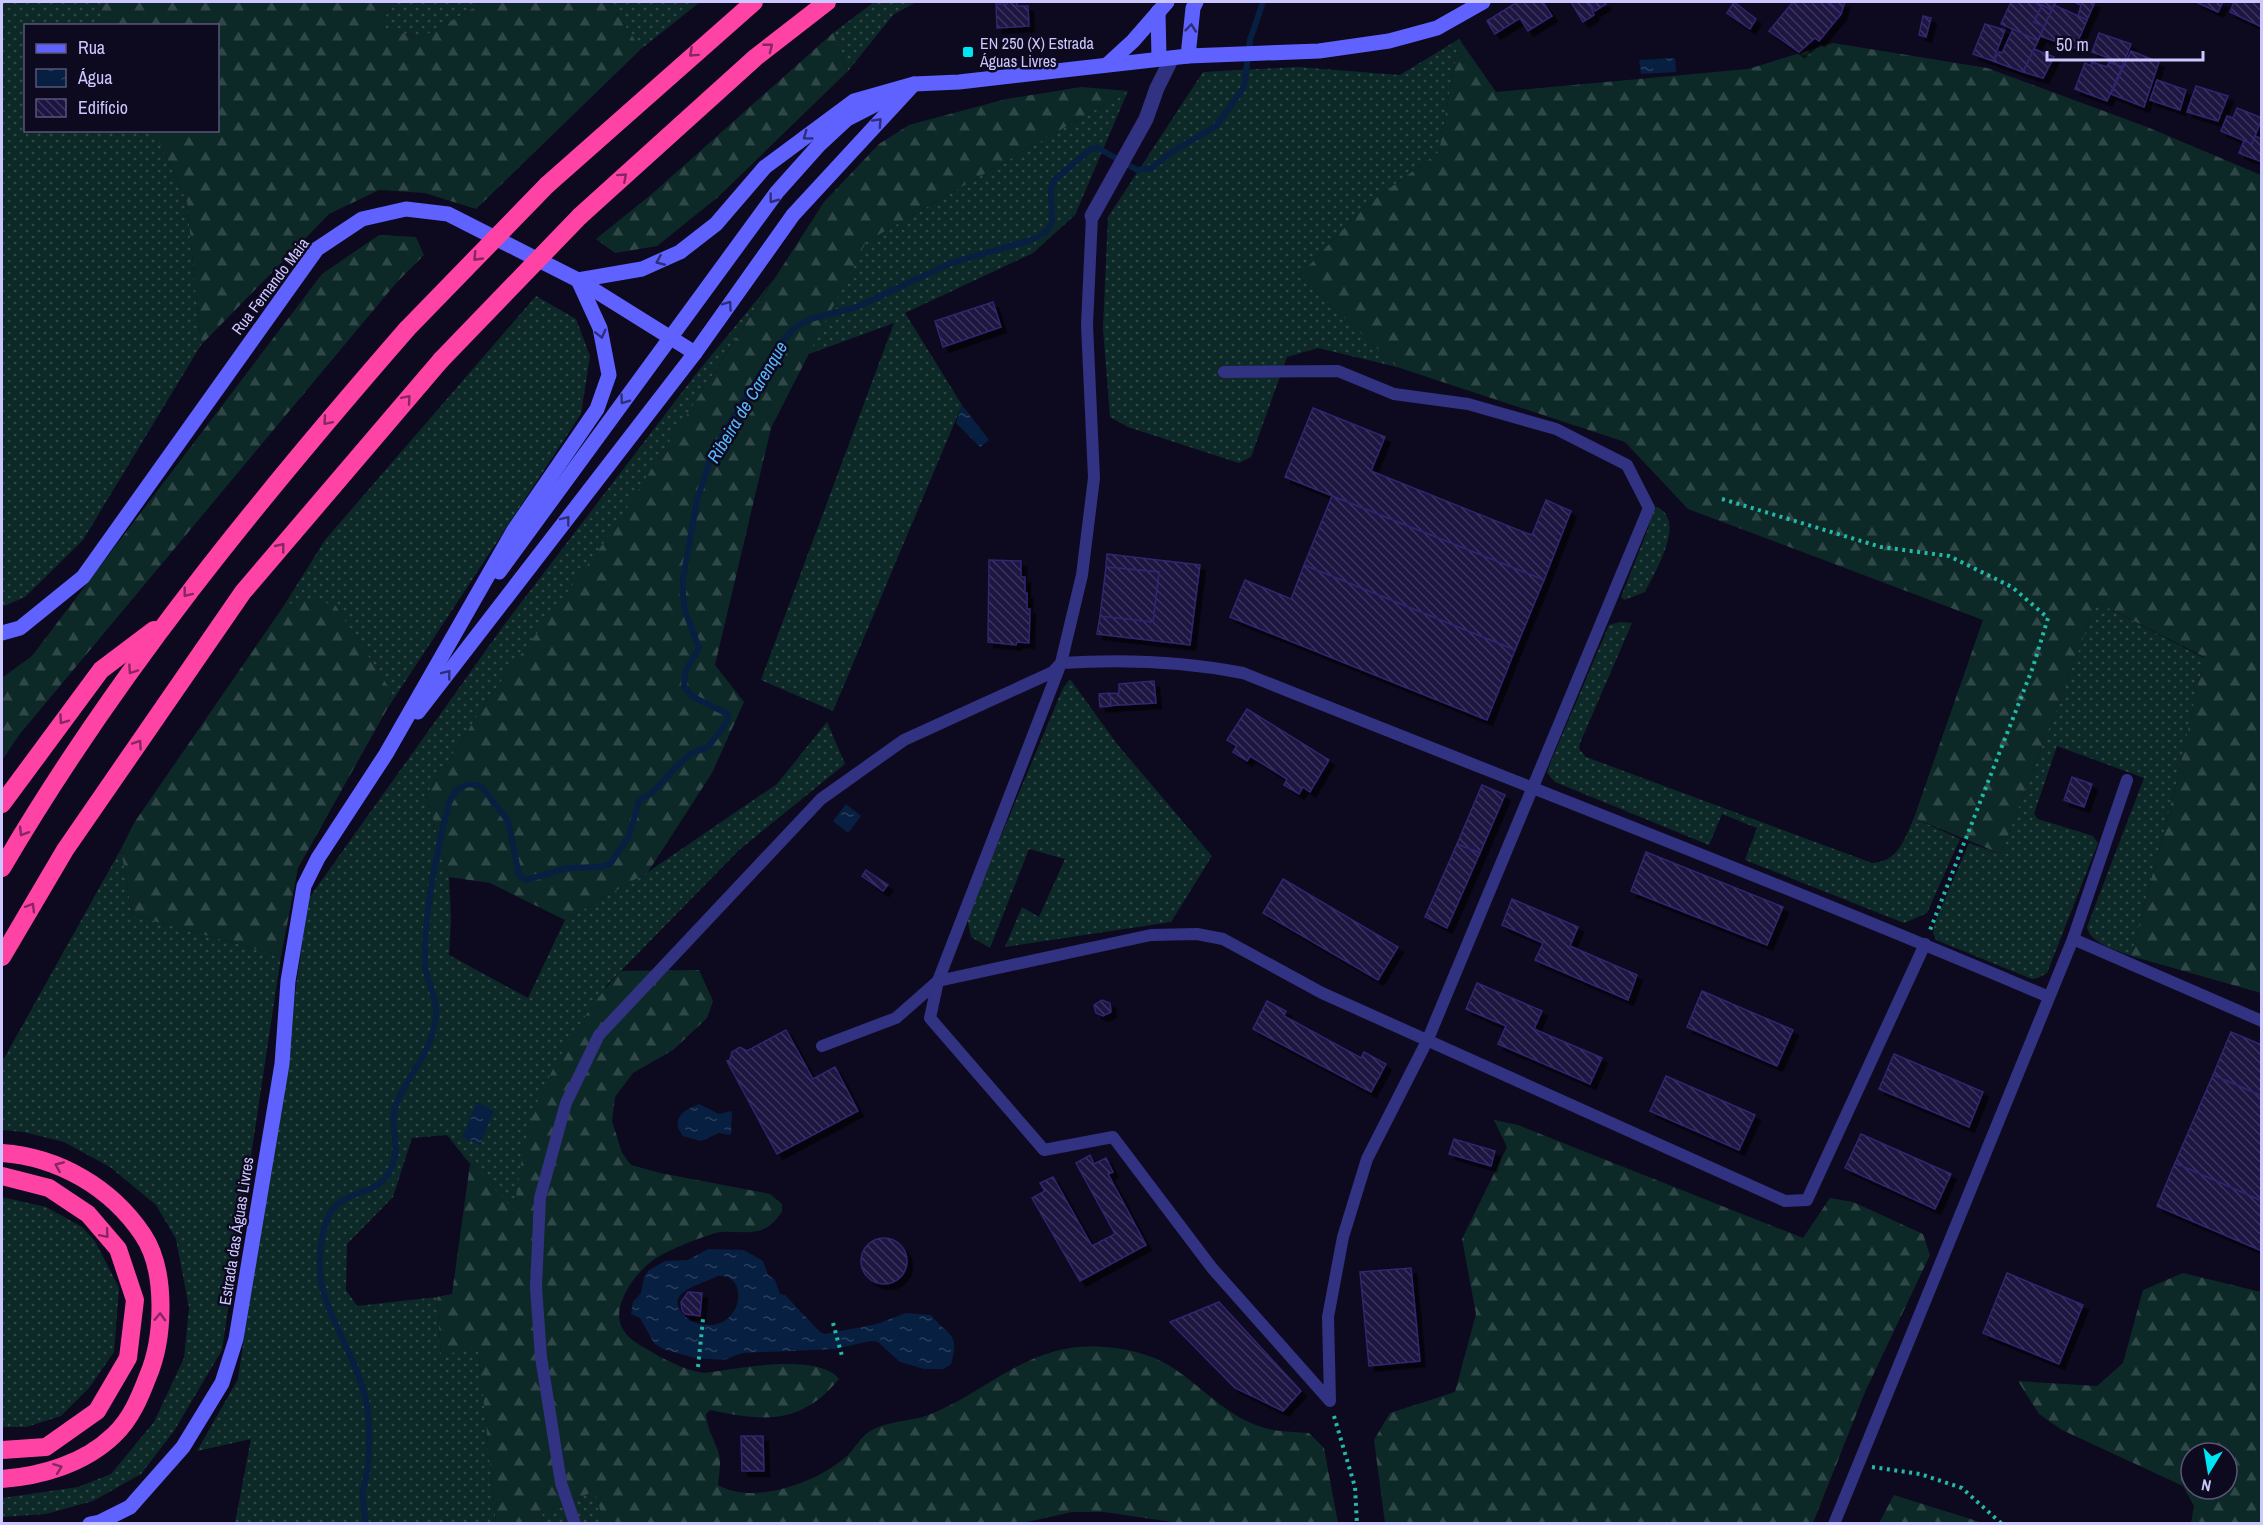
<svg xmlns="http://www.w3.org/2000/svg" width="2263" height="1525" viewBox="0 0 2263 1525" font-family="'Archivo Narrow',sans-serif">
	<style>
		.grass { fill: url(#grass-dots) }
		.forest { fill: url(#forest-firs); fill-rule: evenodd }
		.water { fill: url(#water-ripples); fill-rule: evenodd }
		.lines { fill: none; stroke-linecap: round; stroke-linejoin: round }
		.stream { stroke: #071f41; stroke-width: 6 }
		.building { fill: url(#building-back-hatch); stroke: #31256f; stroke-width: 1.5; filter: url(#shadow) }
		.path { stroke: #24b8a9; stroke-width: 4; stroke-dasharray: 3 4.5; stroke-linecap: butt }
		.lane { stroke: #323282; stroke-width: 12 }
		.street { stroke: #323282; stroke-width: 15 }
		.secondary { stroke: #5f62ff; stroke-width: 15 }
		.highway { stroke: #ff43a5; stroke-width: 18 }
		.highway-bridge { stroke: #ff43a5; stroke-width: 18 }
		.oneway { stroke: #2e2d79 }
		.oneway2 { stroke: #862662 }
		.poi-dot { fill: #00e5f3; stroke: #0d0a1f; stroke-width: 2 }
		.labels { text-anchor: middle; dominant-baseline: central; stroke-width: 5; stroke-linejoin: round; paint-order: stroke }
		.poi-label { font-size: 16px; fill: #ccc8ff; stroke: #0d0a1f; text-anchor: start }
		.street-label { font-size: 16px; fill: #ccc8ff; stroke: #0d0a1f }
		.water-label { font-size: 18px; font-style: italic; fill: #56b8ff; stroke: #0d0a1f }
	</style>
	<defs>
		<pattern id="grass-dots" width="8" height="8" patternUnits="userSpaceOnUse" patternTransform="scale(1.5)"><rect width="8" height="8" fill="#0d2927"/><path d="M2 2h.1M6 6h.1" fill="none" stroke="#2f4747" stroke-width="1.8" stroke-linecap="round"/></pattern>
		<pattern id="forest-firs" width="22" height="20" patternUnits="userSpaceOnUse" patternTransform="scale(1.5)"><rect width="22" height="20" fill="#0d2927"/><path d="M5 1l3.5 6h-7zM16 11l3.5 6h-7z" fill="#2f4747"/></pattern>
		<pattern id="water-ripples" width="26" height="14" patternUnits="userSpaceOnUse" patternTransform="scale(1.5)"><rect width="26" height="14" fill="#071f41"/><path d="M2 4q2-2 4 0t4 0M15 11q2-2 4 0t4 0" fill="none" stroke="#2a3e5e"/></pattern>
		<pattern id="building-back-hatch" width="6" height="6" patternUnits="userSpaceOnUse" patternTransform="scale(1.5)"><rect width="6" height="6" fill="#1c1541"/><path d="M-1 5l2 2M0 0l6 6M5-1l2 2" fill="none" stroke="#3c365e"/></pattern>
		<filter id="shadow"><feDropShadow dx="5.5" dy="5.5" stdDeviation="0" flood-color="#0009"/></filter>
	</defs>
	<rect width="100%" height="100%" fill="#0d0a1f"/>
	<!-- grass -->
	<g class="grass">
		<polygon points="2,2 105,2 101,15 105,25 26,26 26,130 154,131 187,202 201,345 83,540 25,597 2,607"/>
		<polygon points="394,2 484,2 421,38 379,27"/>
		<polygon points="609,2 700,2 641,49"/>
		<polygon points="874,2 916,2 893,15 848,71 833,33"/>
		<polygon points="1459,39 1439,152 1364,207 1299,276 1397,367 1318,348 1287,357 1251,457 1239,463 1128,427 1110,417 1103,328 1108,217 1203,72 1297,67 1400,75"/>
		<polygon points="1128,91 1075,215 1033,253 905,313 962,405 833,711 761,680 894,323 806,355 866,242"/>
		<polygon points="774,279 606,541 491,695 426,795 449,877 451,918 449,955 528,998 565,920 648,872 777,784 827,722 845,764 739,850 607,985 530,1122 514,1210 470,1164 447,1135 412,1138 393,1197 347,1244 346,1290 357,1306 437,1297 441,1355 478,1345 496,1523 235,1523 251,1439 197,1451 238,1379 309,898 504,625 696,374"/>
		<polygon points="536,296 576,319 590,356 581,414 387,709 391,691 283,607 325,540"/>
		<path d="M1657 507C1687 521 1655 571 1645 592L1624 600 1621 597 1648 529 1652 510Z"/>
		<path d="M2097 602 2204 658 2176 785 2131 956C2117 950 2090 944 2087 927L2144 778 2057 746 2034 814 2038 819 2093 836 2098 843 2047 973 2038 978 2032 979 1936 940 1933 933 1935 922 1969 843 2001 854Z"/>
		<path d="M1620 622 1632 623 1580 743 1579 749 1586 757 1872 863C1898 862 1904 840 1914 818L1960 839 1927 913 1904 923 1745 860 1757 828 1722 814 1709 845 1555 782 1547 773 1549 766 1609 625Z"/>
		<polygon points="1070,679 1117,744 1212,856 1171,922 1005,947 1022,907 1039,917 1065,859 1029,849 990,948 971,937 967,917 1063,688"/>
		<polygon points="121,849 132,915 281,956 222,1350 174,1431 141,1474 93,1501 46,1514 2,1517 2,1498 78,1487 111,1474 154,1422 184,1358 189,1308 176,1239 156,1205 110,1167 64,1142 24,1132 2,1130 2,1062"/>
		<polygon points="2,1197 46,1207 82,1227 95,1241 119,1288 114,1352 89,1388 61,1416 26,1427 2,1427"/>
		<polygon points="595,1491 604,1523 543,1523 542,1513"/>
	</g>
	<!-- forest -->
	<g class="forest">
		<polygon points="105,2 394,2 379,27 421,38 484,2 609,2 641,49 476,209 425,193 379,190 329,214 201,345 187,202 154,131 218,130 218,26 105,25 100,15"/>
		<polygon points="833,33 848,71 718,197 657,246 615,253 596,239 653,193"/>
		<polygon points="1459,39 1496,92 1748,69 1833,43 1987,68 2147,127 2261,175 2261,993 2131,956 2176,785 2204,657 2097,602 2001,854 1914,818 1983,620 1688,509 1625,442 1397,367 1299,276 1364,207 1439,152"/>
		<polygon points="1081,87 1128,91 866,242 771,428 715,665 744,702 712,773 648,872 565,920 490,883 449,877 426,795 491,695 608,537 824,202 879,144 909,125 1006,99"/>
		<polygon points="379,235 416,237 424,255 397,282 19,735 2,760 2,678 32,656 322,274"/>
		<polygon points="303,598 335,605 391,691 387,709 298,868 281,956 132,915 121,849 134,823 283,607"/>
		<path d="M699 970 713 1001 707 1018 673 1050 633 1073 615 1097 612 1121 622 1153 631 1165 660 1173 770 1194 782 1204V1212C775 1221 769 1229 757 1231 744 1234 730 1230 716 1233 700 1237 666 1251 653 1260 635 1273 608 1309 624 1331 628 1338 638 1344 645 1348 663 1359 684 1370 704 1373 735 1369 818 1352 839 1379 800 1426 763 1421 710 1410L706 1414C707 1429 713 1437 718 1451 722 1461 719 1474 718 1485 754 1506 819 1482 848 1455 854 1449 859 1440 866 1434 883 1421 906 1422 926 1416 973 1399 1009 1362 1060 1350 1092 1342 1142 1348 1170 1366 1199 1384 1223 1413 1256 1425 1273 1432 1291 1432 1309 1433L1324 1448 1338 1523H1179L1104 1512H1072L1018 1524H604L595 1491 542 1513 543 1523H496L478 1346 441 1356 437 1297 452 1294 470 1164 514 1209C519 1181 522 1150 530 1122 544 1077 588 1005 621 971Z"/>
		<polygon points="1494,1120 1518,1125 1803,1238 1830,1198 1853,1202 1923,1234 1930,1255 1865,1392 1813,1523 1385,1523 1374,1440 1390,1413 1455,1392 1476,1314 1462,1239 1507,1147"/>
		<path d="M2183 1273 2261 1292V1523H2191L2194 1506 2183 1486 2062 1430 2039 1414 2018 1381 2097 1386 2123 1363 2143 1290ZM2191 1453H2227V1489H2191Z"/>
		<polygon points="1894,1495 1983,1523 1879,1523"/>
	</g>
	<!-- water -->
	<g class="water">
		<polygon points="1675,58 1676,72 1641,74 1639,60"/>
		<polygon points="962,405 989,440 980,447 956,423"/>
		<polygon points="846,804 861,816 848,833 833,821"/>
		<polygon points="477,1102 494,1110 480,1145 462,1137"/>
		<path d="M699 1104 719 1114 732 1111 731 1135 719 1133 701 1141 683 1136 678 1128C676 1112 689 1109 699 1104Z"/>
		<path d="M708 1249 744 1250 763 1261 768 1275 775 1280 780 1294 785 1295 820 1332 825 1334 877 1324 906 1313 931 1315C949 1338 960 1331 951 1364L944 1369H924L900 1362 878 1342 871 1341 835 1349 742 1353 724 1360 695 1358 663 1349 654 1343 640 1318 631 1314 633 1302 641 1293 644 1277 649 1270 665 1261 688 1260ZM718 1276C750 1273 743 1328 706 1325 696 1324 688 1321 682 1313 665 1291 701 1285 718 1276Z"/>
	</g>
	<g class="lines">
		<!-- stream -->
		<path class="stream" d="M366 1524C365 1515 363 1505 363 1496 363 1486 367 1475 368 1465 370 1442 370 1411 363 1389 351 1345 316 1304 320 1256 321 1242 324 1220 333 1209 352 1185 386 1200 395 1156 398 1138 389 1120 397 1102 410 1072 432 1053 436 1016 438 996 425 980 425 964 424 909 436 856 449 803L456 790 468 784 481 786 508 821 519 875 526 880 567 868 600 867 610 864 629 836 639 801 653 792 680 763 692 753 708 747 727 722 728 714 693 697 684 687 685 672 699 648 685 611 683 596V579L697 500 711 457 721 437 777 348 794 328 810 319 857 307 951 263 1031 240 1046 232 1052 223 1051 190 1054 180 1091 149 1098 148 1137 170 1151 168 1175 150 1216 126 1244 87 1250 40 1263 2"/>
	</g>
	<!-- building -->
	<g class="building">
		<polygon points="1007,2 1017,2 1017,6 1028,6 1029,26 997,28 996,4 1007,4"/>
		<polygon points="1517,2 1543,2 1552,16 1528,31 1520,18 1495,34 1487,21"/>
		<polygon points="1571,2 1589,2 1594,15 1583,22"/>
		<polygon points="1589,2 1605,2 1606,4 1595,11"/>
		<polygon points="1734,2 1756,19 1750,29 1727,13"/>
		<polygon points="1793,2 1826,2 1841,14 1819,41 1815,38 1799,52 1769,31"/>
		<polygon points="1830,2 1845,2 1841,14 1829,4"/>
		<polygon points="2011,2 2034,2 2042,5 2034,22 2044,27 2038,41 2001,24"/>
		<polygon points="2034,2 2056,2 2052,10"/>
		<polygon points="2074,2 2095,2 2087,20 2078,16 2081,5"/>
		<polygon points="2196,2 2223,2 2218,12"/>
		<polygon points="2234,2 2262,2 2262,27 2230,12"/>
		<polygon points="2042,5 2052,10 2044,27 2034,22"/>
		<polygon points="2054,5 2087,20 2075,48 2040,36"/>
		<polygon points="1923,16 1931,18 1926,37 1919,35"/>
		<polygon points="1985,24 2005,30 1993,61 1973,54"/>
		<polygon points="2013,29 2038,41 2023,72 1993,61 1999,52 2002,53"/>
		<polygon points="2099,33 2131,44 2122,67 2110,63 2112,59 2092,52"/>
		<polygon points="2034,49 2054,57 2043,78 2023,72"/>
		<polygon points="2131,51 2159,62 2144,107 2111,94"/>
		<polygon points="2092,62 2107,67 2109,62 2122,67 2107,101 2075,89 2085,63 2091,66"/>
		<polygon points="2157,80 2186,90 2180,110 2150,100"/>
		<polygon points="2196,86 2228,96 2218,121 2187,112"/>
		<polygon points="2237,108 2262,118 2252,144 2221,131 2227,116 2233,118"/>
		<polygon points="2255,136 2262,139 2262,162 2239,153 2244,141 2252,144"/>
		<polygon points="993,302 1001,327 943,347 935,321"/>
		<polygon points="1313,408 1385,437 1371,471 1526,533 1532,535 1546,500 1571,511 1544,580 1285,477"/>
		<polygon points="1332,496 1544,580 1515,650 1304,565"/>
		<polygon points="1107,554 1200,565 1190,645 1097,634 1100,616 1153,622 1159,572 1106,567"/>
		<polygon points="989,560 1021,561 1021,577 1025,577 1025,593 1027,593 1027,609 1030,609 1029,643 1017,642 1016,645 988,642"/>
		<polygon points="1304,565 1515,650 1487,720 1230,617 1245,580 1291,599"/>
		<polygon points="1106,567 1159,572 1153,622 1100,616"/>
		<polygon points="1154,681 1156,703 1103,706 1103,694 1119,693 1119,684"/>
		<polygon points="1110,693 1111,706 1100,707 1099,694"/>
		<polygon points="1247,709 1329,760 1310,792 1303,787 1299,794 1284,785 1287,779 1250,756 1247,761 1233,752 1237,746 1227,740"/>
		<polygon points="2072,777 2092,784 2084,807 2064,800"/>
		<polygon points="1482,785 1505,795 1480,853 1457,844"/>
		<polygon points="1457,844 1480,853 1447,928 1425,917"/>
		<polygon points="1646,852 1783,907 1767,945 1631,891"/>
		<polygon points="866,870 888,885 883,891 862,876"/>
		<polygon points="1283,879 1398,947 1378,980 1263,913"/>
		<polygon points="1512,899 1578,927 1570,946 1637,975 1628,1000 1535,960 1543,943 1502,925"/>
		<polygon points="1477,983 1542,1011 1534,1029 1602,1058 1590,1084 1498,1044 1506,1026 1466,1009"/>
		<polygon points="1702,991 1793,1030 1777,1066 1687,1027"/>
		<polygon points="1102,1000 1110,1003 1111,1012 1103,1016 1096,1013 1094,1005"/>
		<polygon points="1267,1001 1286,1011 1284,1016 1361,1058 1364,1052 1386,1064 1371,1092 1253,1029"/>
		<polygon points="786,1030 813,1079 835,1067 858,1111 777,1154 727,1061 730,1060 732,1052 740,1047 747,1051"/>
		<polygon points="2231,1032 2262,1045 2262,1096 2213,1075"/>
		<polygon points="1894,1054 1983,1092 1969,1127 1879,1089"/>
		<polygon points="2213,1075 2262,1096 2262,1201 2175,1163"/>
		<polygon points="1666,1076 1755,1115 1739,1150 1650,1111"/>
		<polygon points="1861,1134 1951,1174 1935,1209 1845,1168"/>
		<polygon points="1454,1139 1495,1151 1491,1166 1449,1154"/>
		<polygon points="1090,1155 1094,1164 1106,1158 1113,1172 1108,1174 1146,1245 1080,1281 1032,1198 1045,1191 1040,1183 1053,1177 1092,1246 1115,1234 1076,1163"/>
		<polygon points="2175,1163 2262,1201 2262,1251 2157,1206"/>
		<circle cx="884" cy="1261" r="23"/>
		<polygon points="1411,1268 1420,1361 1369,1366 1360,1272"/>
		<polygon points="2007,1273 2083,1305 2059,1364 1983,1333"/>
		<polygon points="688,1292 702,1293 700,1316 685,1314 682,1310 681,1302"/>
		<polygon points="1219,1302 1301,1391 1283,1411 1235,1388 1170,1322"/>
		<polygon points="741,1436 763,1436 764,1471 742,1471"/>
	</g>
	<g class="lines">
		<!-- path -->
		<g class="path">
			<polyline points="1722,499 1881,547 1949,556 2012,587 2048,618 2033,667 1930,930"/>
			<polyline points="833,1323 842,1356"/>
			<polyline points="698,1367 703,1319"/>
			<polyline points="1334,1416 1355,1487 1357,1524"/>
			<polyline points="1872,1467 1920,1474 1962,1488 2002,1524"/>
		</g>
		<!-- lane -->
		<g class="lane">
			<path d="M1224 372 1338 371 1394 394 1468 404 1556 429 1627 465 1649 508 1428 1039 1367 1159 1343 1237 1328 1317 1330 1401 1212 1268 1113 1137 1044 1150 930 1018 938 981 1061 663C1123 659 1182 661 1243 673 1512 781 1783 884 2049 997"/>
			<polyline points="2073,939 2262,1021"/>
			<polyline points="822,1046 896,1018 938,981 1151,935 1197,934 1223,939 1322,993 1785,1201 1807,1200 1925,944"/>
			<polyline points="575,1524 561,1483 541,1357 536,1287 540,1198 566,1103 599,1035 821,799 904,740 1053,672 1061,663 1082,575 1094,478 1087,325 1092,216"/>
			<polyline points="1834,1524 2073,939 2127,780"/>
		</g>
		<!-- street -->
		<polyline class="street" points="1092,216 1146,119 1157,88 1172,58"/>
		<!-- secondary -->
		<g class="secondary">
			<polyline points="1158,12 1159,58"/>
			<polyline points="1188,56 1193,8 1196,2"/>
			<polyline points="1109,63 1133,41 1167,2"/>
			<polyline points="578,280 642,269 680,252 716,224 765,167 854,101 914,84 959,82 1188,56 1319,51 1389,41 1437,28 1483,2"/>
			<polyline points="499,572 777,192 819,145 847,119 888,98"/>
			<polyline points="2,633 20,628 83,577 317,249 362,219 406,209 448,214 578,280 695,353"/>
			<polyline points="418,712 695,353 793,215 914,84"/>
			<polyline points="90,1524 100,1522 130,1507 183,1447 222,1383 236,1339 282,1064 288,981 304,886 318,858 386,754 514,530 597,409 609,375 600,328 578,280"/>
		</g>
		<!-- highway -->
		<g class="highway">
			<polyline points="547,185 754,2"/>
			<polyline points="580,216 756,57 827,2"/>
			<polyline points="2,804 101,670 154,630"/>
			<path d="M2 868C116 673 259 499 407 329"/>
			<polyline points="2,957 65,850 243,592 441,360"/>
			<path d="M2 1153C58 1157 111 1187 143 1235 167 1271 164 1338 148 1376 140 1397 131 1419 114 1435 84 1464 41 1476 2 1479"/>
			<polyline points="2,1176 49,1188 88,1214 118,1249 135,1300 128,1358 97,1411 46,1447 2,1450"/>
		</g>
		<!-- highway-bridge -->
		<g class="highway-bridge">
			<polyline points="407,329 547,185"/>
			<polyline points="441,360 580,216"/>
		</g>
	</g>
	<!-- one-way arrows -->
	<defs><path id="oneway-chevron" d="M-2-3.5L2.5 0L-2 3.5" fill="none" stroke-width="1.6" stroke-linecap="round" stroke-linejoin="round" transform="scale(1.5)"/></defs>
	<g class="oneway">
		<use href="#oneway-chevron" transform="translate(1191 28) rotate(-84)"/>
		<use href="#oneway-chevron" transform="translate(878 122) rotate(-47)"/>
		<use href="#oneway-chevron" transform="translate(807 136) rotate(144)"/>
		<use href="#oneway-chevron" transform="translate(773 199) rotate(127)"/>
		<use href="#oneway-chevron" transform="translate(660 261) rotate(157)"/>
		<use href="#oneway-chevron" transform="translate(728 305) rotate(-55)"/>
		<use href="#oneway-chevron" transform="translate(601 334) rotate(76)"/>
		<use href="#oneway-chevron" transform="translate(624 400) rotate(126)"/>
		<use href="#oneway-chevron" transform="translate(566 520) rotate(-52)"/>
		<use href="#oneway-chevron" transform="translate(447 674) rotate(-52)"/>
	</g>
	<g class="oneway2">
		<use href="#oneway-chevron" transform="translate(769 47) rotate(-38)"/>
		<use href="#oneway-chevron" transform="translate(693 53) rotate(138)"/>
		<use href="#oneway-chevron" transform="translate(623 177) rotate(-42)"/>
		<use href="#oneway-chevron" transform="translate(477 257) rotate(134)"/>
		<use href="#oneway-chevron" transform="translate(407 399) rotate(-49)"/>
		<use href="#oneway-chevron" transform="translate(327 421) rotate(131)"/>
		<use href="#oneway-chevron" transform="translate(281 547) rotate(-51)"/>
		<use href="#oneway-chevron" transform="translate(187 593) rotate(128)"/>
		<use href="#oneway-chevron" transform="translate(132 670) rotate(124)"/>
		<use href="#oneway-chevron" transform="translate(63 720) rotate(126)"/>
		<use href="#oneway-chevron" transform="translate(138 744) rotate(-56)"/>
		<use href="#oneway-chevron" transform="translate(23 832) rotate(121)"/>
		<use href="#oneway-chevron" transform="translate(31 907) rotate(-59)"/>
		<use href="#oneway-chevron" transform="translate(59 1166) rotate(-157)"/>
		<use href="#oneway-chevron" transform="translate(105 1234) rotate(49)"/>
		<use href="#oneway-chevron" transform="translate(160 1317) rotate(-88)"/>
		<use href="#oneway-chevron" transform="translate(58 1468) rotate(-21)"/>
	</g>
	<!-- markers -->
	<rect class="poi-dot" x="962" y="46" width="12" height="12" rx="3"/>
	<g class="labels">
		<!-- poi labels -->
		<g class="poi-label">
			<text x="980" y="43">EN 250 (X) Estrada<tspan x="980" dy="18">Águas Livres</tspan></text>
		</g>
		<!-- street labels -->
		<g class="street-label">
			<text transform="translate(270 286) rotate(-53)">Rua Fernando Maia</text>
			<text transform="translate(236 1231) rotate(-81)">Estrada das Águas Livres</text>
		</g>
		<!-- water labels -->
		<g class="water-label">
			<text transform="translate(747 402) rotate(-59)">Ribeira de Carenque</text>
		</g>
	</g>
	<!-- border -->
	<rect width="2263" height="1525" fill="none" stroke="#ccc8ff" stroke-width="6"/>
	<!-- legend -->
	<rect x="24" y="24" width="195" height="108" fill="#0d0a1f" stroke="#595679" stroke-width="1.5"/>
	<rect x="36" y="44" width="30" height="9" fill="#5f62ff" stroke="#595679" stroke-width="1.5"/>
	<text x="78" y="54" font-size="18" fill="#ccc8ff">Rua</text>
	<rect x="36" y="69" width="30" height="18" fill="url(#water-ripples)" stroke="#595679" stroke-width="1.5"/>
	<text x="78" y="84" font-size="18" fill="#ccc8ff">Água</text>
	<rect x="36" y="99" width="30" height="18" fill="url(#building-back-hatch)" stroke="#595679" stroke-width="1.5"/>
	<text x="78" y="114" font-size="18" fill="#ccc8ff">Edifício</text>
	<!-- north arrow -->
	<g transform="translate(2209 1471) rotate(191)"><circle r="28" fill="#0d0a1f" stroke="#595679" stroke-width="1.5"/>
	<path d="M0-4.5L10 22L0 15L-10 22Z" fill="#00e5f3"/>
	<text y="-9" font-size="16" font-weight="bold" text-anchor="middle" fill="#ccc8ff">N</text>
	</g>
	<!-- scale -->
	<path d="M2047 51v9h156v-9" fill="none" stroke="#ccc8ff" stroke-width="3"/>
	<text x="2056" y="51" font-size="18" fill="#ccc8ff" stroke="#0d0a1f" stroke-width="4.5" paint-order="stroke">50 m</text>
</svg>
